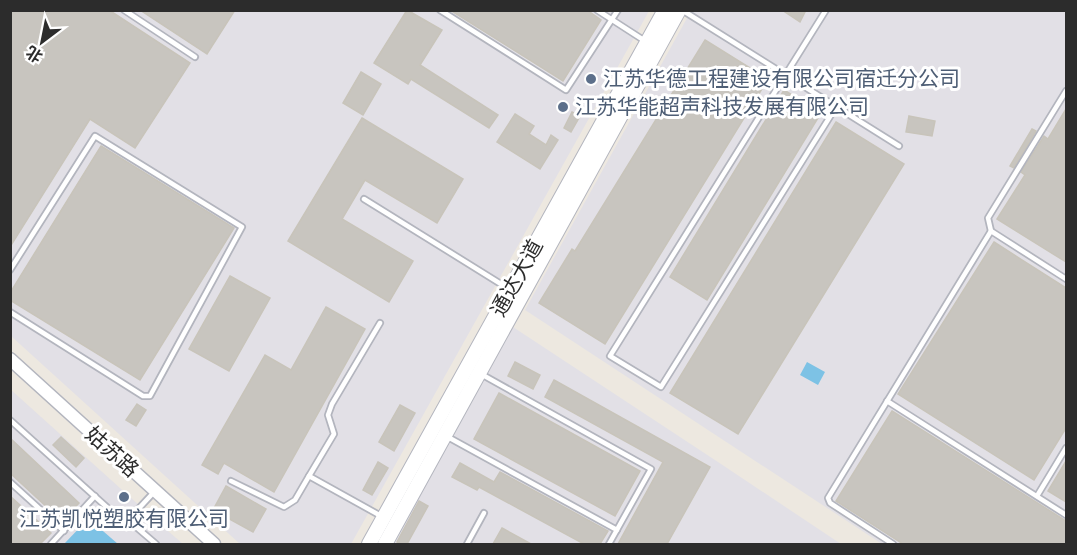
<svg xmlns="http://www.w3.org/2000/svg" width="1077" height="555" viewBox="0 0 1077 555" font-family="Jost,'Noto Sans SC',sans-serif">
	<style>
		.industrial { fill: #e2e0e6 }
		.water { fill: #7dc2e5 }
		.building { fill: #c8c5bf; stroke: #c8c4ba; stroke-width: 1.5 }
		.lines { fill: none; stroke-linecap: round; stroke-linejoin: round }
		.service-casing { stroke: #b3b5be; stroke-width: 8 }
		.tertiary-casing { stroke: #b3b5be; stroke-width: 15 }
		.secondary-casing { stroke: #b3b5be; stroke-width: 16 }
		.service { stroke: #fff; stroke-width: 4.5 }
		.tertiary { stroke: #fff; stroke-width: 12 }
		.secondary { stroke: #fff; stroke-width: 14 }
		.service-dot { fill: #5c6f8a; stroke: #fff; stroke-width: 2 }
		.labels { text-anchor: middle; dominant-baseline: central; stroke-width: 6; stroke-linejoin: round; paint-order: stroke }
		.service-label { font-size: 21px; fill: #4e5e75; stroke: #fff; text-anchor: start }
		.street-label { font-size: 21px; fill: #2c2c2c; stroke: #fff }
	</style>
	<rect width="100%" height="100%" fill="#ede8e0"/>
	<!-- industrial -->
	<g class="industrial">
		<polygon points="10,11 649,11 351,544 240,544 11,336"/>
		<polygon points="691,11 1066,11 1066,544 882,544 525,310"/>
		<polygon points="513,327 718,462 841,544 393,544"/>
		<polygon points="10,389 161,525 183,544 11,544"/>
	</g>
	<!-- water -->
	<g class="water">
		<polygon points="807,362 825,372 818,385 800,375"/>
		<polygon points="86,521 96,525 118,544 64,544"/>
	</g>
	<!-- building -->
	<g class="building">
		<polygon points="10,10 109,10 190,63 135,148 90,119 10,247"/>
		<polygon points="140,10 235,10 207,54"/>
		<polygon points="407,10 442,30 420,65 498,115 489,128 411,79 408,84 374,63"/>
		<polygon points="450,10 587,10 601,20 563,81"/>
		<polygon points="782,10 806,10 800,22"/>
		<polygon points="705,40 768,79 605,344 539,303 572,249 575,251"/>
		<polygon points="361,72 381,84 363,115 343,103"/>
		<polygon points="784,90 821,113 707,300 670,277"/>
		<polygon points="1066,109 1066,262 997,219 1025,175 1021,172 1044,136 1048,139"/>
		<polygon points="572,112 580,116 571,132 564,128"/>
		<polygon points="515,114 534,126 529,134 546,145 551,135 558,140 540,169 497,142"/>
		<polygon points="909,116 935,121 932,136 906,132"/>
		<polygon points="362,118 463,179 437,223 365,180 342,219 413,261 389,302 288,241"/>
		<polygon points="836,122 904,164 738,434 670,393"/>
		<polygon points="1032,129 1036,131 1014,168 1010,166"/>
		<polygon points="101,146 234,228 140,380 10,300 10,293"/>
		<polygon points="994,242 1066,288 1066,428 1034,480 898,394"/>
		<polygon points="230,276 270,298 229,371 189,349"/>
		<polygon points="326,307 365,329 274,492 224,463 218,474 202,465 265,355 291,370"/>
		<polygon points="515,362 540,375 533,389 508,376"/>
		<polygon points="554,380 710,467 667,544 618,544 663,462 545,397"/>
		<polygon points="499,393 640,471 615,516 474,439"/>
		<polygon points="137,404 146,410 136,426 126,420"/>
		<polygon points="400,405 415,413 394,451 379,442"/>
		<polygon points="892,411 1066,521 1066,544 903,544 836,501"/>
		<polygon points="61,437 84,458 76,467 53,445"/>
		<polygon points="10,438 79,503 62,521 10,473"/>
		<polygon points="1066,461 1066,502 1048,491"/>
		<polygon points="378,462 388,468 372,495 363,490"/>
		<polygon points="460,463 494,482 500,472 608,531 600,544 584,544 479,487 477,490 452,477"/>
		<polygon points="226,486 266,509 253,532 213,510"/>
		<polygon points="10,496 51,533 40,544 10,544"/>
		<polygon points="419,501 428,506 407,544 401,544 397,542"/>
		<polygon points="502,528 531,544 493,544"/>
	</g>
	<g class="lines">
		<defs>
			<g id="service">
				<polyline points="124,10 195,57"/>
				<polyline points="440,10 566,90 618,10"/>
				<polyline points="597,10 645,41"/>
				<polyline points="682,10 899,146"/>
				<polyline points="826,10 610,356 661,387 836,107"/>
				<polyline points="364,199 509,289"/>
				<polyline points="991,231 988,218 1066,91"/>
				<polyline points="10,270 95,136 242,227 150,396 143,396 10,312"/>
				<polyline points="380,323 332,404 328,415 334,434 309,476 381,516"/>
				<polyline points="481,374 651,469 609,544"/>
				<polyline points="887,401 1066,515"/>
				<polyline points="10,420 120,519 128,520 155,491"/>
				<polyline points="446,436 617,530"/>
				<polyline points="231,481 284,507 295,500 309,476"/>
				<polyline points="10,482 64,531"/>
				<polyline points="1037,496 1066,448"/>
				<polyline points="128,520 156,544"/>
				<polyline points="51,544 95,496"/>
				<polyline points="467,544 484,513"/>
				<polyline points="893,544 830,503 828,498 991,231 1066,279"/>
			</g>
			<polyline id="tertiary" points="10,359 214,544"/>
			<g id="secondary">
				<polyline points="369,544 665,10"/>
				<polyline points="385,544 679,10"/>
			</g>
		</defs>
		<!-- service casing -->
		<use href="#service" class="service-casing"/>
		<!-- tertiary casing -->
		<use href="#tertiary" class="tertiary-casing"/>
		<!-- secondary casing -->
		<use href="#secondary" class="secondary-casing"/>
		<!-- service -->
		<use href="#service" class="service"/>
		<!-- tertiary -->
		<use href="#tertiary" class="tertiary"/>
		<!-- secondary -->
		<use href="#secondary" class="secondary"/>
	</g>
	<!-- markers -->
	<g class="service-dot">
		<circle cx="591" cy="79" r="6"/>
		<circle cx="563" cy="107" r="6"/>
		<circle cx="124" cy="497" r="6"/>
	</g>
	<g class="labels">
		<!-- service labels -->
		<g class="service-label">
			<text x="603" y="79">江苏华德工程建设有限公司宿迁分公司</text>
			<text x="575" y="107">江苏华能超声科技发展有限公司</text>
			<text x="124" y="519" text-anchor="middle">江苏凯悦塑胶有限公司</text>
		</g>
		<!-- street labels -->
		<g class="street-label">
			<text transform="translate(517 278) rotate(-61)">通达大道</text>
			<text transform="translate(112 452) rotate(42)">姑苏路</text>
		</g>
	</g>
	<!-- border -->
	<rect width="1077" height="555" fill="none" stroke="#2c2c2c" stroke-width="24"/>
	<!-- north arrow -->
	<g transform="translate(42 42) rotate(212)" stroke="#ffffff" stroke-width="4.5" paint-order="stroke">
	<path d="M0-4.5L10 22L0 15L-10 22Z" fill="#2c2c2c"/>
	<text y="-9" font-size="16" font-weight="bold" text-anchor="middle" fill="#2c2c2c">北</text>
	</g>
</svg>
